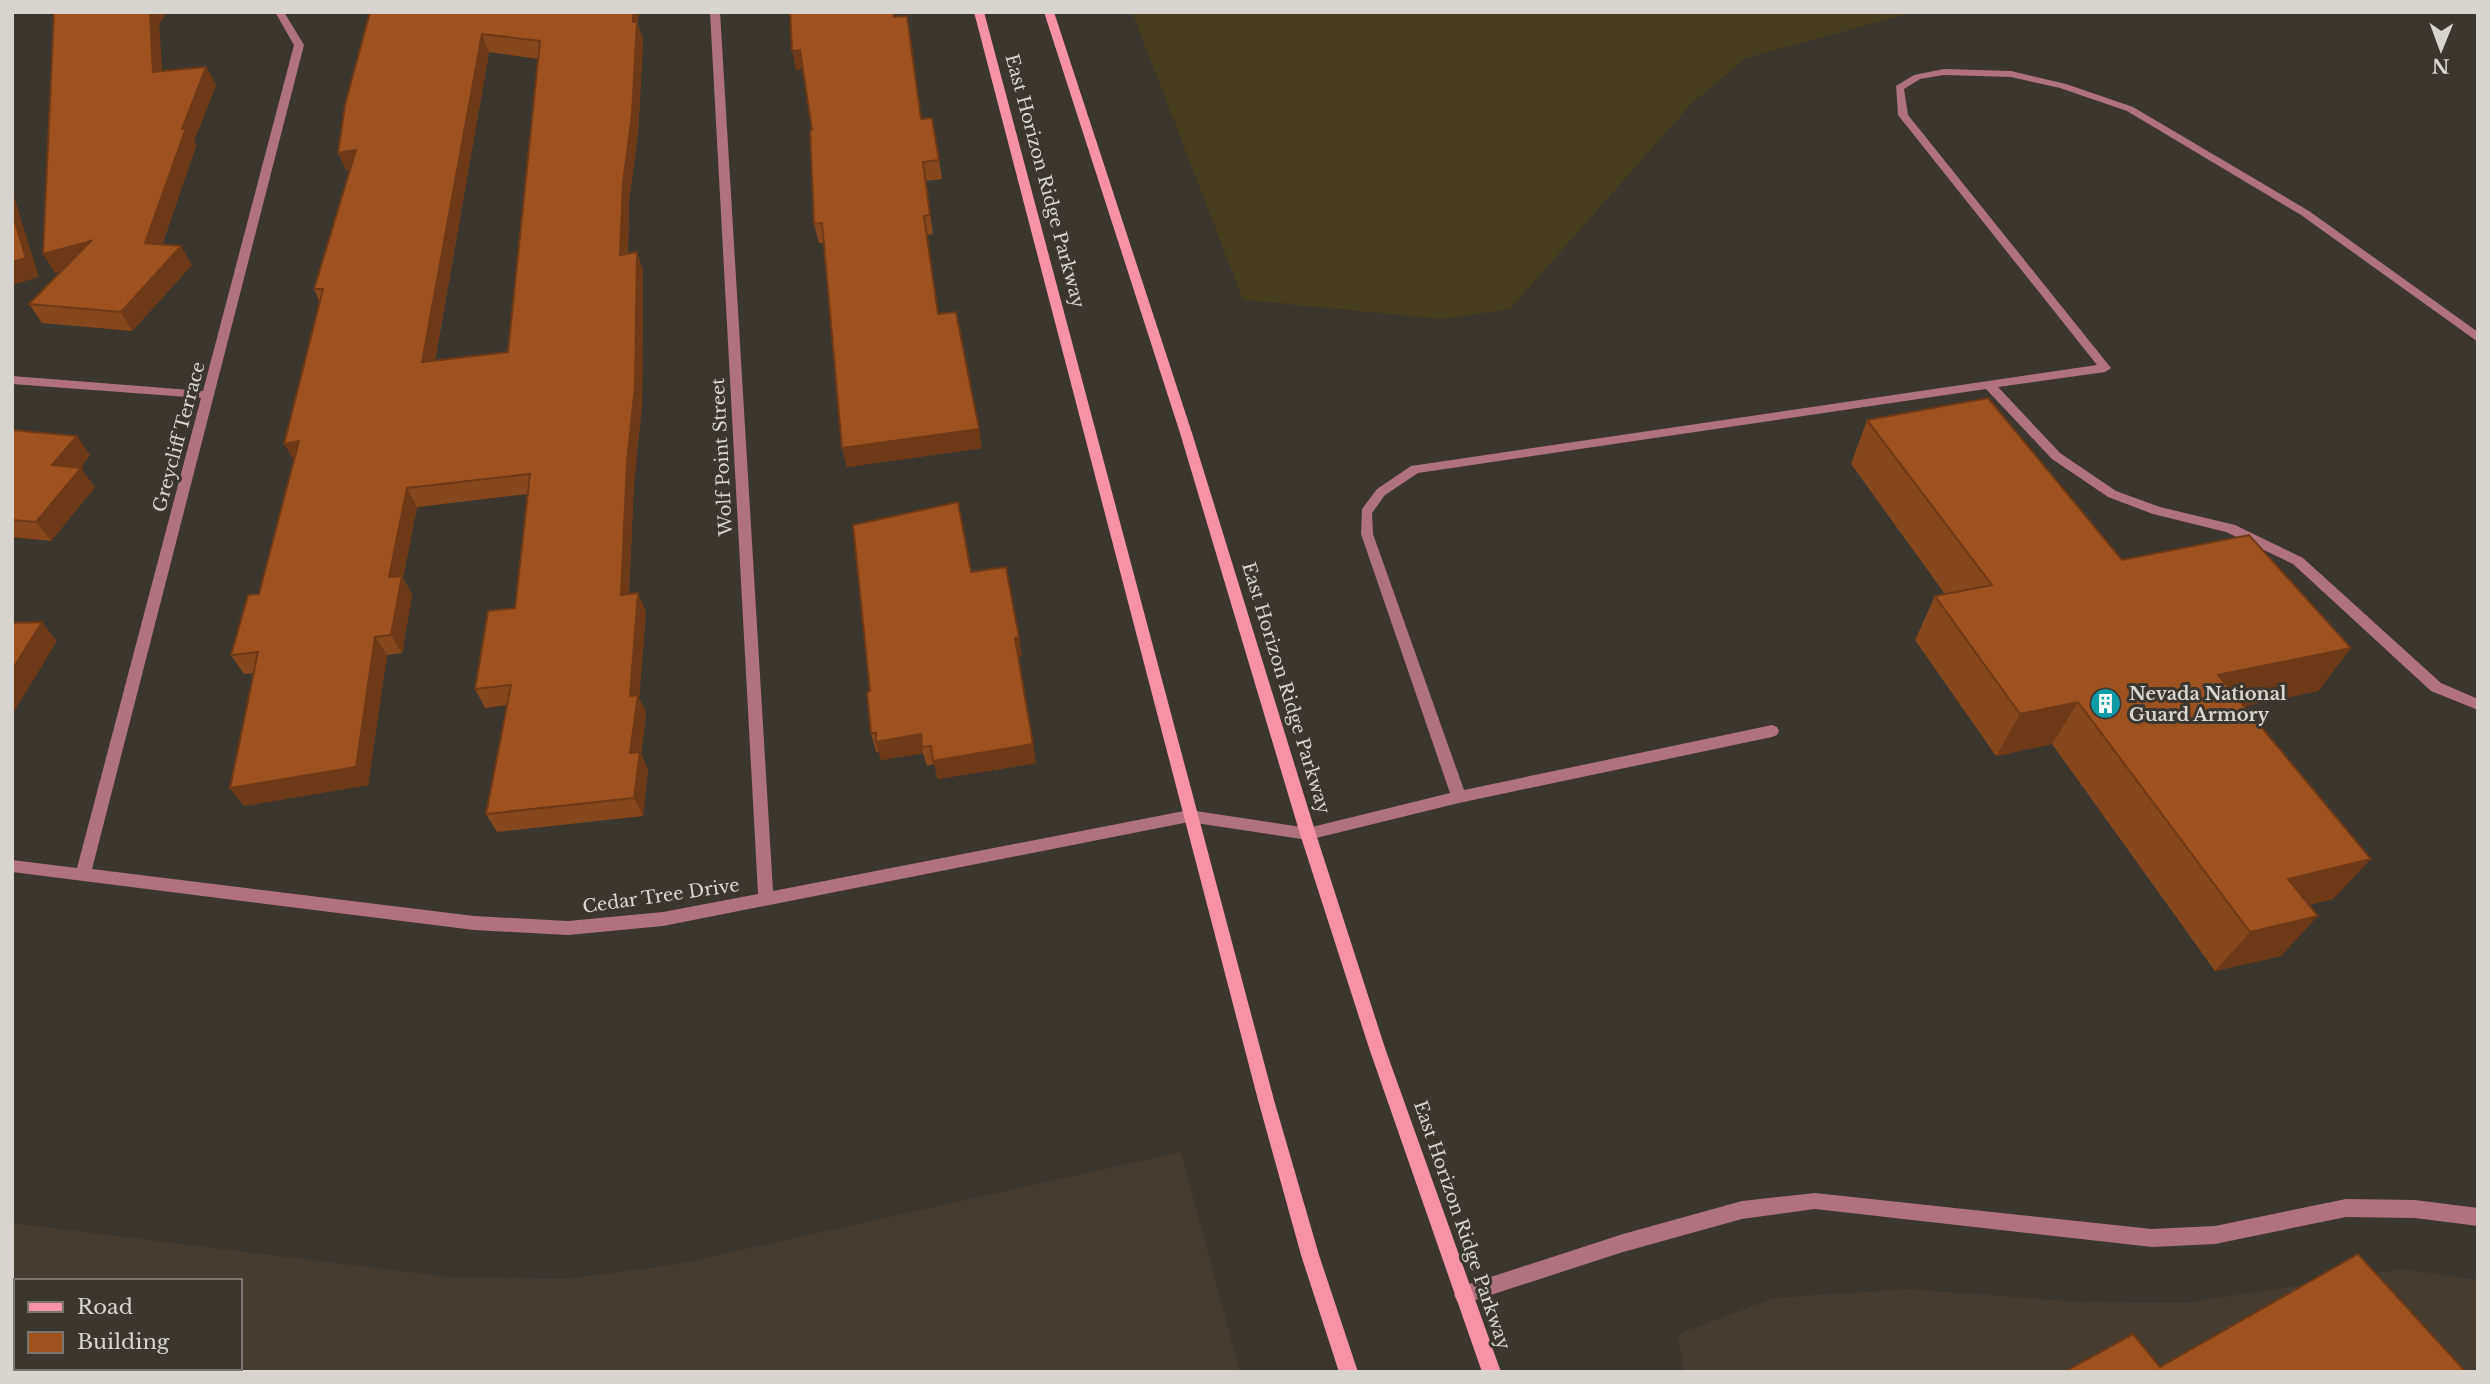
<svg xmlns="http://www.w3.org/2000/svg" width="2490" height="1384" viewBox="0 0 2490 1384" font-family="'Libre Baskerville',serif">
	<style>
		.built { fill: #463d30; fill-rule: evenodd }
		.sand { fill: #463e1e }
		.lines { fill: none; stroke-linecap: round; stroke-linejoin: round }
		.lane { fill: #b0727e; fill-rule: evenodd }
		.street { fill: #b0727e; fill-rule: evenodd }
		.secondary { fill: #f592a5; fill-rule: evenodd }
		.wall { fill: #87471c; fill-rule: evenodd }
		.shaded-wall { fill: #6e3916 }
		.building { fill: #9d5220; stroke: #6e3916; stroke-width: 2; fill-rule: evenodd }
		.labels { text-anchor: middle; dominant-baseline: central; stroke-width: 6; stroke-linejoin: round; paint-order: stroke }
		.street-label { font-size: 18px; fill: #d8d5d0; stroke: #3b362e }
		.poi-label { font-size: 18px; font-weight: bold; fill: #d8d5d0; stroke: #3b362e; text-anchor: start }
	</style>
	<rect width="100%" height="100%" fill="#3b362e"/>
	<!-- built -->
	<g class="built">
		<path d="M1181 1152 1240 1372H12V1223L447 1277 565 1279 673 1265ZM16 1281H240V1368H16Z"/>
		<polygon points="2403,1269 2478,1280 2478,1372 1684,1372 1678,1334 1774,1298 1907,1289 2082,1302 2185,1303"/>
	</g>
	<!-- sand -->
	<polygon class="sand" points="1132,12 1915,12 1746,58 1692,103 1510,309 1442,319 1243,300"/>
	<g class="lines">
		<!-- lane -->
		<g class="lane">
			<polygon points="1944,69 2011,71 2066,84 2133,107 2309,211 2478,332 2478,342 2301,215 2127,111 2060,88 2011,77 1944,75 1920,79 1904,89 1908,115 2111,368 2105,372 1998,387 2060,453 2116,491 2160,507 2235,525 2303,558 2441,683 2478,699 2478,710 2431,691 2293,564 2226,532 2153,514 2108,497 2052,459 1986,389 1418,473 1385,495 1372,513 1373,534 1464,790 1772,725 1777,727 1779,731 1777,735 1772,737 1459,803 1308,840 1303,838 1300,834 1303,830 1308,828 1450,793 1361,534 1362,509 1377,489 1411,466 2097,365 1898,115 1896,86 1914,75"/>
			<polygon points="1815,1193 2152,1229 2215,1226 2346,1199 2415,1200 2478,1208 2478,1226 2415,1218 2346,1217 2215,1244 2152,1247 1815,1209 1742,1219 1623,1252 1463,1304 1457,1301 1454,1295 1457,1289 1463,1286 1623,1234 1742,1201"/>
			<polygon points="16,1300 16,1318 12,1319 12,1301"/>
			<polygon points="151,1368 169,1368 170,1372 152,1372"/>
		</g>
		<!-- street -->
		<polygon class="street" points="275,12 284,12 304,45 92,869 474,916 568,921 663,912 758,894 710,12 720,12 773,891 1189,810 1308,828 1313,830 1316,834 1313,838 1308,840 1189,822 663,926 568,935 474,930 12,872 12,860 77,868 201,398 12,384 12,376 203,391 294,45"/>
		<!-- secondary -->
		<g class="secondary">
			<polygon points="974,12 984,12 1274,1100 1319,1255 1358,1372 1339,1372 1301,1255 1258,1100"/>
			<polygon points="1044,12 1054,12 1192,433 1316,834 1385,1048 1501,1372 1482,1372 1369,1048 1300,834 1180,433"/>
		</g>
	</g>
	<!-- wall -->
	<g class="wall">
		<path d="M370 12 638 25 643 40 638 134 629 201 628 254 637 252 643 271 642 405 634 481 629 594 646 612 639 698 646 713 641 754 648 770 643 816 497 832 486 814 507 705 485 708 475 689 515 608 528 494 417 507 403 578 412 595 402 653 387 655 368 785 244 806 230 788 254 673 244 674 231 655 259 594 294 461 319 301 314 289 350 171H347L338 153ZM489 52 538 59 508 352 435 361Z"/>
		<polygon points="894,17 910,34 921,119 932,118 942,179 926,181 933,234 927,235 938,314 982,448 847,467 842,448 824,243 819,243 814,224 812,130 803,69 796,70"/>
		<polygon points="159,24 162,71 206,67 216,85 194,141 196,146 162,245 192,265 132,331 42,323 29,304 61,271 55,273"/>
		<polygon points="1867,420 2122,560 2351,648 2318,691 2244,706 2333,899 2309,905 2281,956 2215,971 2052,744 1996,756 1915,640 1935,596 1945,594 1851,464"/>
		<polygon points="12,430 90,455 80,468 95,487 51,541 12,537"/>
		<polygon points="971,572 1022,656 1018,657 1036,763 938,779 934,764 927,766 923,753 881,760 879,751 876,752 871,733 870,691"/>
	</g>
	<!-- shaded-wall -->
	<g class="shaded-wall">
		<polygon points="150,12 168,12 159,24 163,90 153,72"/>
		<polygon points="633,12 639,12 638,25 643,40 638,134 629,201 627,274 620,255 623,183"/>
		<polygon points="482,34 489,52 431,381 422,362"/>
		<polygon points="800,50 804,69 796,70 792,51"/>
		<polygon points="206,67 216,85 194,141 196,146 156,262 145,243 182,129"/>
		<polygon points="356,150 365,169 347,171 338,153"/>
		<polygon points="12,190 39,277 12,285"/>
		<polygon points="91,241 102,260 55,273 43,254"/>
		<polygon points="181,246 192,265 132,331 121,312"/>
		<polygon points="637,252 643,271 642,405 634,481 628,614 621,595"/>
		<polygon points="979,429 982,448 847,467 842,448"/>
		<polygon points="77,436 90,455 66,484 52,465"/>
		<polygon points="299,441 295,463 284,444"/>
		<polygon points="81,468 95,487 51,541 36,522"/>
		<polygon points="407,488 417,507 403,578 412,595 402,653 391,635 389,577"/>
		<polygon points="638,593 646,612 639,698 646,713 641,754 648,770 643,816 634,798 630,753 630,696"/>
		<polygon points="42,622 57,641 12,715 12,670"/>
		<polygon points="375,637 387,655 368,785 244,806 230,788"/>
		<polygon points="1015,638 1019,638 1022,656 1018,657"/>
		<polygon points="2351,648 2318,691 2188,718 2218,675"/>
		<polygon points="2078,702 2052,744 1996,756 2020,714"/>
		<polygon points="921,734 923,753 881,760 876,742"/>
		<polygon points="1033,744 1036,763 938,779 933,761"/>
		<polygon points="2371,859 2333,899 2253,919 2288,879"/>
		<polygon points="2318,916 2281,956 2215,971 2250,932"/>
		<polygon points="12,1310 16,1312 16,1335 12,1323"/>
		<polygon points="26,1368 58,1368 59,1372 27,1372"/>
	</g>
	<!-- building -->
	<g class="building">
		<polygon points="54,12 150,12 153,72 206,67 182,129 186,128 145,243 181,246 121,312 29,304 91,241 43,254"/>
		<path d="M370 12H633V22H637L632 115 623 183 620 255 637 252 635 386 627 462 621 595 638 593 630 696 638 695 630 753 640 752 634 798 486 814 511 685 475 689 488 611 515 608 530 474 407 488 389 577 402 576 391 635 375 637 356 767 230 788 258 652 231 655 248 595 259 594 299 441 284 444 323 289H314L356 150 338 153 345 105ZM482 34 540 41 508 352 422 362Z"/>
		<polygon points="790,12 893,12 894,17 907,16 921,119 932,118 939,160 923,162 930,215 924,216 938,314 956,312 979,429 842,448 822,223 814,224 810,131 812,130 800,50 792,51"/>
		<polygon points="12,212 26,258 12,262"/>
		<polygon points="1988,398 2122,560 2249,535 2351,648 2218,675 2371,859 2288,879 2318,916 2250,932 2078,702 2020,714 1935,596 1992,585 1867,420"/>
		<polygon points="12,430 77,436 52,465 81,468 36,522 12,520"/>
		<polygon points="958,502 971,572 1006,567 1019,638 1015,638 1033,744 933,761 931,746 922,747 921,734 876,742 876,733 871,733 867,692 870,691 853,525"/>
		<polygon points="42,622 12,670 12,623"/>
		<polygon points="2358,1254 2466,1372 2064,1372 2133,1334 2160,1367"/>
		<polygon points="12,1323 16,1335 16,1368 26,1368 27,1372 12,1372"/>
	</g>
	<!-- icons -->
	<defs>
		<symbol id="building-disc" viewBox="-11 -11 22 22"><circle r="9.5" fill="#0f9aa8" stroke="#3b362e"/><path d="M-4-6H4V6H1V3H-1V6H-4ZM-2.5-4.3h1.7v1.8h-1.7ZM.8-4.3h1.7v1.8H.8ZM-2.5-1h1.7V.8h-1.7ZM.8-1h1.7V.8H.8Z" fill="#fff"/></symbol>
	</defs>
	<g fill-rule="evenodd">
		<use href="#building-disc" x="2088" y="686" width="35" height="35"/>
	</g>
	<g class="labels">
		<!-- street labels -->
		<g class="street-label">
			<text transform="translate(1045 181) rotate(75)">East Horizon Ridge Parkway</text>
			<text transform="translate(179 437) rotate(-75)">Greycliff Terrace</text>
			<text transform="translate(722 457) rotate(-93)">Wolf Point Street</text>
			<text transform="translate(1286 688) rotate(73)">East Horizon Ridge Parkway</text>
			<text transform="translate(661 896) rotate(-8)">Cedar Tree Drive</text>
			<text transform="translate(1462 1225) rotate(71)">East Horizon Ridge Parkway</text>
		</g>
		<!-- poi labels -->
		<g class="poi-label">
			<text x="2129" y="694">Nevada National<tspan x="2129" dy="21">Guard Armory</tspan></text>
		</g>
	</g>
	<!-- border -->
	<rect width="2490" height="1384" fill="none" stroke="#d8d5d0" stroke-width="28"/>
	<!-- legend -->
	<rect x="14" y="1279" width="228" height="91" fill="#3b362e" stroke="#7a766f" stroke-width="2"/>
	<rect x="28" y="1302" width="35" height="10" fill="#f592a5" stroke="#7a766f" stroke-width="2"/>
	<text x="77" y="1314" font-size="21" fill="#d8d5d0">Road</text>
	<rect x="28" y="1332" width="35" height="21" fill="#9d5220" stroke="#7a766f" stroke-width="2"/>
	<text x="77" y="1349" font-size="21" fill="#d8d5d0">Building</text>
	<!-- north arrow -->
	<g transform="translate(2441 49) rotate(181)" stroke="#3b362e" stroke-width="5" paint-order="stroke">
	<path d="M0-5L12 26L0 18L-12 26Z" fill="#d8d5d0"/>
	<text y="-10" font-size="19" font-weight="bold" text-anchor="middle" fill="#d8d5d0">N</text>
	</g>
</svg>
